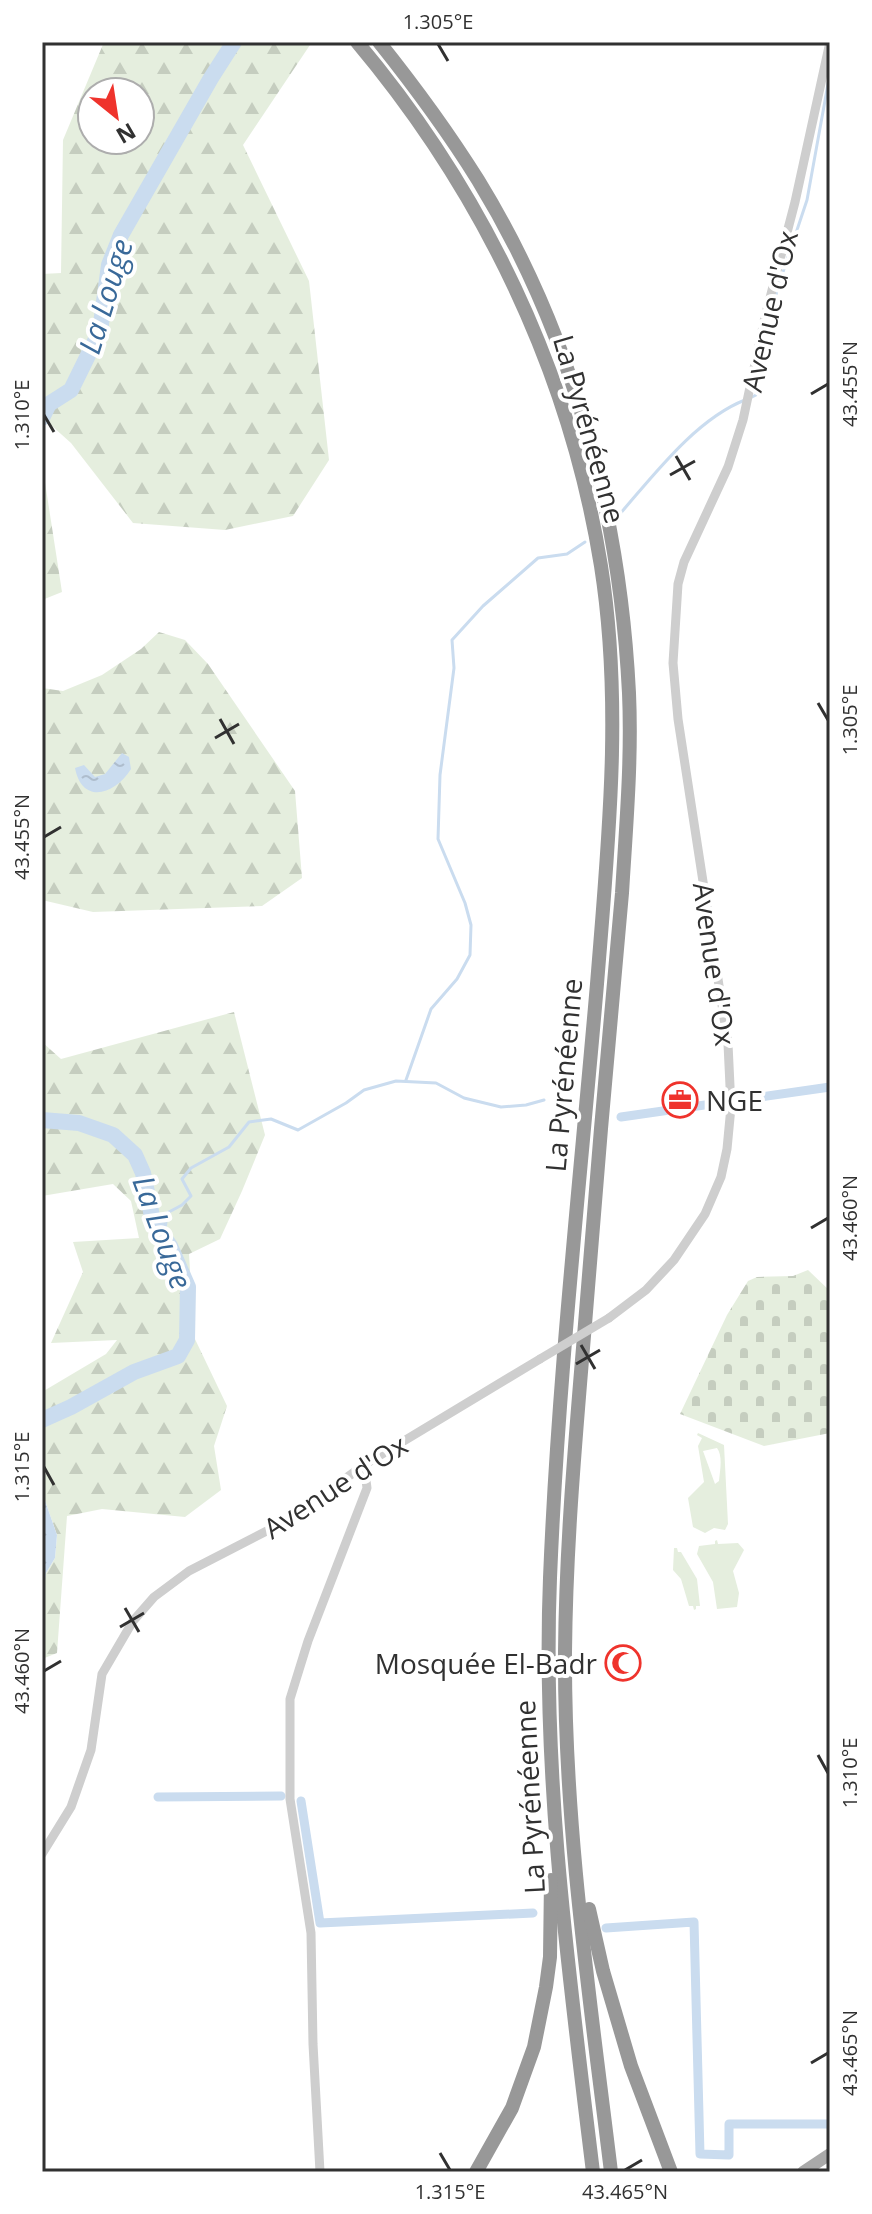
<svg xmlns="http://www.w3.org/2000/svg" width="872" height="2214" viewBox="0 0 872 2214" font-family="'Open Sans',sans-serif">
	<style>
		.grass { fill: #e5eede; fill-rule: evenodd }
		.forest { fill: url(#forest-firs); fill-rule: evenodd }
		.cemetery { fill: url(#cemetery-stones) }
		.water { fill: url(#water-ripples) }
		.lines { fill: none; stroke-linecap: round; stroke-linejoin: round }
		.stream { stroke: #cadcef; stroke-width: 3 }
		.canal { stroke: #cadcef; stroke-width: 9 }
		.river { stroke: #cadcef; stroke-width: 16 }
		.minor { stroke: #cecece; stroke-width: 9 }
		.major { stroke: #a9a9a9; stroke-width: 12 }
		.highway { stroke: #989898; stroke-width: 14 }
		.minor-bridge { stroke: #cecece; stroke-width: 9 }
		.ticks { fill: none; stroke: #313131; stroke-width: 3 }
		.labels { text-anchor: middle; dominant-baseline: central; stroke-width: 8; stroke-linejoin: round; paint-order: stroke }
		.street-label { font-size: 28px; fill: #313131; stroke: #fff }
		.poi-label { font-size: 28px; fill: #313131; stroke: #fff; text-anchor: start }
		.water-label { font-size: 30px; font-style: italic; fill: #396999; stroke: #fff }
		.neatline { fill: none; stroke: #313131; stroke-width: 3 }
		.ticks-label { font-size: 20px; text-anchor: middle; fill: #313131 }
	</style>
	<defs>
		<pattern id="forest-firs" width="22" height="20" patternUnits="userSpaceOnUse" patternTransform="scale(2)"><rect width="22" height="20" fill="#e5eede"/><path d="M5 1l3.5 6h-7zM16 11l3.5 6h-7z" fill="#c5cdbf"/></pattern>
		<pattern id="cemetery-stones" width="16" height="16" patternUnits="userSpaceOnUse" patternTransform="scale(2)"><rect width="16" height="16" fill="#e5eede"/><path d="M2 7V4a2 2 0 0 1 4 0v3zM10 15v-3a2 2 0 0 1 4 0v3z" fill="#c5cdbf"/></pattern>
		<pattern id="water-ripples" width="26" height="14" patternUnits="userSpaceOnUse" patternTransform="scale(2)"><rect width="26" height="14" fill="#cadcef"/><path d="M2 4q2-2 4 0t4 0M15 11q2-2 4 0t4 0" fill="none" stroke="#aebdcd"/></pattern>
	</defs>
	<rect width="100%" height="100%" fill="#fff"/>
	<!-- grass -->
	<g class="grass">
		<path d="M698 1433 724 1445 728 1524 725 1530 714 1528 705 1533 693 1527 688 1498 704 1482 698 1446 702 1438 697 1435ZM717 1448C723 1456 720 1470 719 1481L715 1484 703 1451Z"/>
		<polygon points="717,1540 718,1544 738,1543 744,1550 733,1571 739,1593 737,1607 717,1609 713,1582 697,1554 699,1546 715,1544 715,1541"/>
		<polygon points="674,1548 677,1548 678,1552 681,1552 697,1579 700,1606 696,1606 696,1609 694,1610 693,1606 689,1606 681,1579 673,1570"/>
	</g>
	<!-- forest -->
	<g class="forest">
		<path d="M104 42H312L243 145 309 281 329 460 293 516 225 530 133 523 71 443 42 417V274L61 273 63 140ZM92 92H140V140H92Z"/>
		<polygon points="42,463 62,592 42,600"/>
		<polygon points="159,632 185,640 208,664 295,791 302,878 262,906 93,912 42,900 42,688 63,691 102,675 141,649"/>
		<polygon points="234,1012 265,1135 242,1191 220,1239 189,1254 194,1337 227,1406 214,1446 221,1490 185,1517 102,1509 67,1516 57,1653 42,1659 43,1590 46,1573 55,1558 57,1535 42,1492 42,1392 106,1354 117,1340 51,1343 83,1272 73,1242 139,1238 131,1201 113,1184 42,1196 42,1042 61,1059"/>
	</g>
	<!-- cemetery -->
	<polygon class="cemetery" points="808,1270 830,1291 830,1433 764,1446 680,1414 727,1315 748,1281 757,1277 793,1276"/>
	<!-- water -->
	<g class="water">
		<path d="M122 753 129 757 131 769C115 795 82 805 75 768L84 765 95 777 105 774Z"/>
		<polygon points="42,1492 57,1535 55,1558 46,1573 42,1603"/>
	</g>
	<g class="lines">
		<!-- stream -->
		<g class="stream">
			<polyline points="752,397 756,395 777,290 807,200 830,73"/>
			<path d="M619 515C653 476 696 419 745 400"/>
			<polyline points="406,1080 431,1009 457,979 470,955 471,925 465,903 438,839 440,775 454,668 452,640 483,606 538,558 567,554 585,542"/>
			<polyline points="164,1238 167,1213 182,1205 191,1196 182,1179 191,1168 229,1147 249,1122 271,1119 298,1130 346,1103 364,1090 396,1081 436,1083 464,1098 501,1107 526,1105 544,1100"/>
		</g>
		<!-- canal -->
		<g class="canal">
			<polyline points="621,1117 830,1087"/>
			<polyline points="158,1797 281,1796"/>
			<polyline points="301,1801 320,1923 533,1913"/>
			<polyline points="606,1928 694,1922 700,2154 729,2155 729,2124 830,2124"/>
		</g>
		<!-- river -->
		<g class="river">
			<polyline points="42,418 49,404 71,390 100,331 109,265 121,235 211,78 234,42"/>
			<polyline points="42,1120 79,1123 113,1135 135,1155 143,1173 153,1221 170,1246 188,1287 187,1340 178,1356 134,1372 71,1407 42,1420"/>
		</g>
		<!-- minor -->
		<g class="minor">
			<polyline points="609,1318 646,1290 674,1260 705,1214 721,1177 727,1149 731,1107 728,1044 678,719 673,663 678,584 684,562 728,467 743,420 765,317 795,202 830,42"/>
			<polyline points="42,1854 71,1807 91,1750 102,1674 133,1621 154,1597 189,1571 290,1519 364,1465 540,1359"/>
			<polyline points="320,2172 313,2044 311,1933 290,1799 290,1699 308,1641 367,1488 364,1465"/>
		</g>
		<!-- major -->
		<polyline class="major" points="803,2172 830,2154"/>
		<!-- highway -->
		<g class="highway">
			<path d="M357 42C483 192 570 372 601 566 623 705 608 845 597 984 580 1182 558 1380 550 1578 542 1778 569 1975 593 2172"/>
			<path d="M379 42C415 87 448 132 478 180 573 335 620 513 629 693 632 759 626 827 622 893 609 1037 596 1180 585 1324 576 1433 566 1542 565 1652 564 1826 590 1999 611 2172"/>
			<polyline points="589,1909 603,1971 631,2066 671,2172"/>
			<polyline points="476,2172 512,2108 534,2047 546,1987 550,1957 551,1880"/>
		</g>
		<!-- minor-bridge -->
		<polyline class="minor-bridge" points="540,1359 609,1318"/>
	</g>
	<!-- ticks -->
	<path class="ticks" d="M438 44 448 61M811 394 828 384M44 415 54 432M676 456 690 480M670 475 695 461M818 703 828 720M220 719 234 744M215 738 239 724M44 837 61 827M811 1228 828 1218M581 1345 595 1369M576 1364 600 1350M44 1467 54 1485M125 1608 139 1632M120 1627 144 1613M44 1671 61 1661M818 1755 828 1773M811 2063 828 2053M440 2153 450 2170M625 2170 642 2160"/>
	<!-- icons -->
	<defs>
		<symbol id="office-ring" viewBox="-11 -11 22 22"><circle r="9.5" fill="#fff" stroke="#ef332c" stroke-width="1.5"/><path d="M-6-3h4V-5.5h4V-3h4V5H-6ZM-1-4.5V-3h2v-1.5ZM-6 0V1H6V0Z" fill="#ef332c"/></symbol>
		<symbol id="mosque-ring" viewBox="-11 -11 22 22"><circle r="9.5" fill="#fff" stroke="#ef332c" stroke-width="1.5"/><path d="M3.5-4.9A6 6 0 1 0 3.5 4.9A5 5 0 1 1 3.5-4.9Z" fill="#ef332c"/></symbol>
	</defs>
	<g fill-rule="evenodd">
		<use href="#office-ring" x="660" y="1080" width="40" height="40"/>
		<use href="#mosque-ring" x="603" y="1643" width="40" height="40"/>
	</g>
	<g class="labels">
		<!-- street labels -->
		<g class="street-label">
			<text transform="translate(769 311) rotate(-77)">Avenue d'Ox</text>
			<text transform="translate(590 429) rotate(74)">La Pyrénéenne</text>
			<text transform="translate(715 964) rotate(82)">Avenue d'Ox</text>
			<text transform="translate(563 1075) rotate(-85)">La Pyrénéenne</text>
			<text transform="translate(335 1486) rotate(-33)">Avenue d'Ox</text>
			<text transform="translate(529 1797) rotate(-93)">La Pyrénéenne</text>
		</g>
		<!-- poi labels -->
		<g class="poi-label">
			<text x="706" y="1100">NGE</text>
			<text x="597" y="1663" text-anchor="end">Mosquée El-Badr</text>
		</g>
		<!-- water labels -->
		<g class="water-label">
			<text transform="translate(105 296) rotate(-73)">La Louge</text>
			<text transform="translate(163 1232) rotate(70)">La Louge</text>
		</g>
	</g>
	<!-- border -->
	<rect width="872" height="2214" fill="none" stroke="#ffffff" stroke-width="88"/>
	<!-- north arrow -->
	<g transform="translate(116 116) rotate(150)"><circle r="38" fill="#ffffff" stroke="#adadad" stroke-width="2"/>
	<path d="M0-6L14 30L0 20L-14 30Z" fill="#ef332c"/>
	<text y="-12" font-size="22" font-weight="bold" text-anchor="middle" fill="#313131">N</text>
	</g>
	<rect x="44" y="44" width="784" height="2126" class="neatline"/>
	<g class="ticks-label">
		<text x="438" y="29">1.305°E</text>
		<text transform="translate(850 384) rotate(-90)" y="7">43.455°N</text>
		<text transform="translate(22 415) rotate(-90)" y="7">1.310°E</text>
		<text transform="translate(850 720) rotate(-90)" y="7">1.305°E</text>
		<text transform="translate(22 837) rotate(-90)" y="7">43.455°N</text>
		<text transform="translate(850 1218) rotate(-90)" y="7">43.460°N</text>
		<text transform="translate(22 1467) rotate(-90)" y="7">1.315°E</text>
		<text transform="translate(22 1671) rotate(-90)" y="7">43.460°N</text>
		<text transform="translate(850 1773) rotate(-90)" y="7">1.310°E</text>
		<text transform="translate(850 2053) rotate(-90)" y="7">43.465°N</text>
		<text x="450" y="2199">1.315°E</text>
		<text x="625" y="2199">43.465°N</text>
	</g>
</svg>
